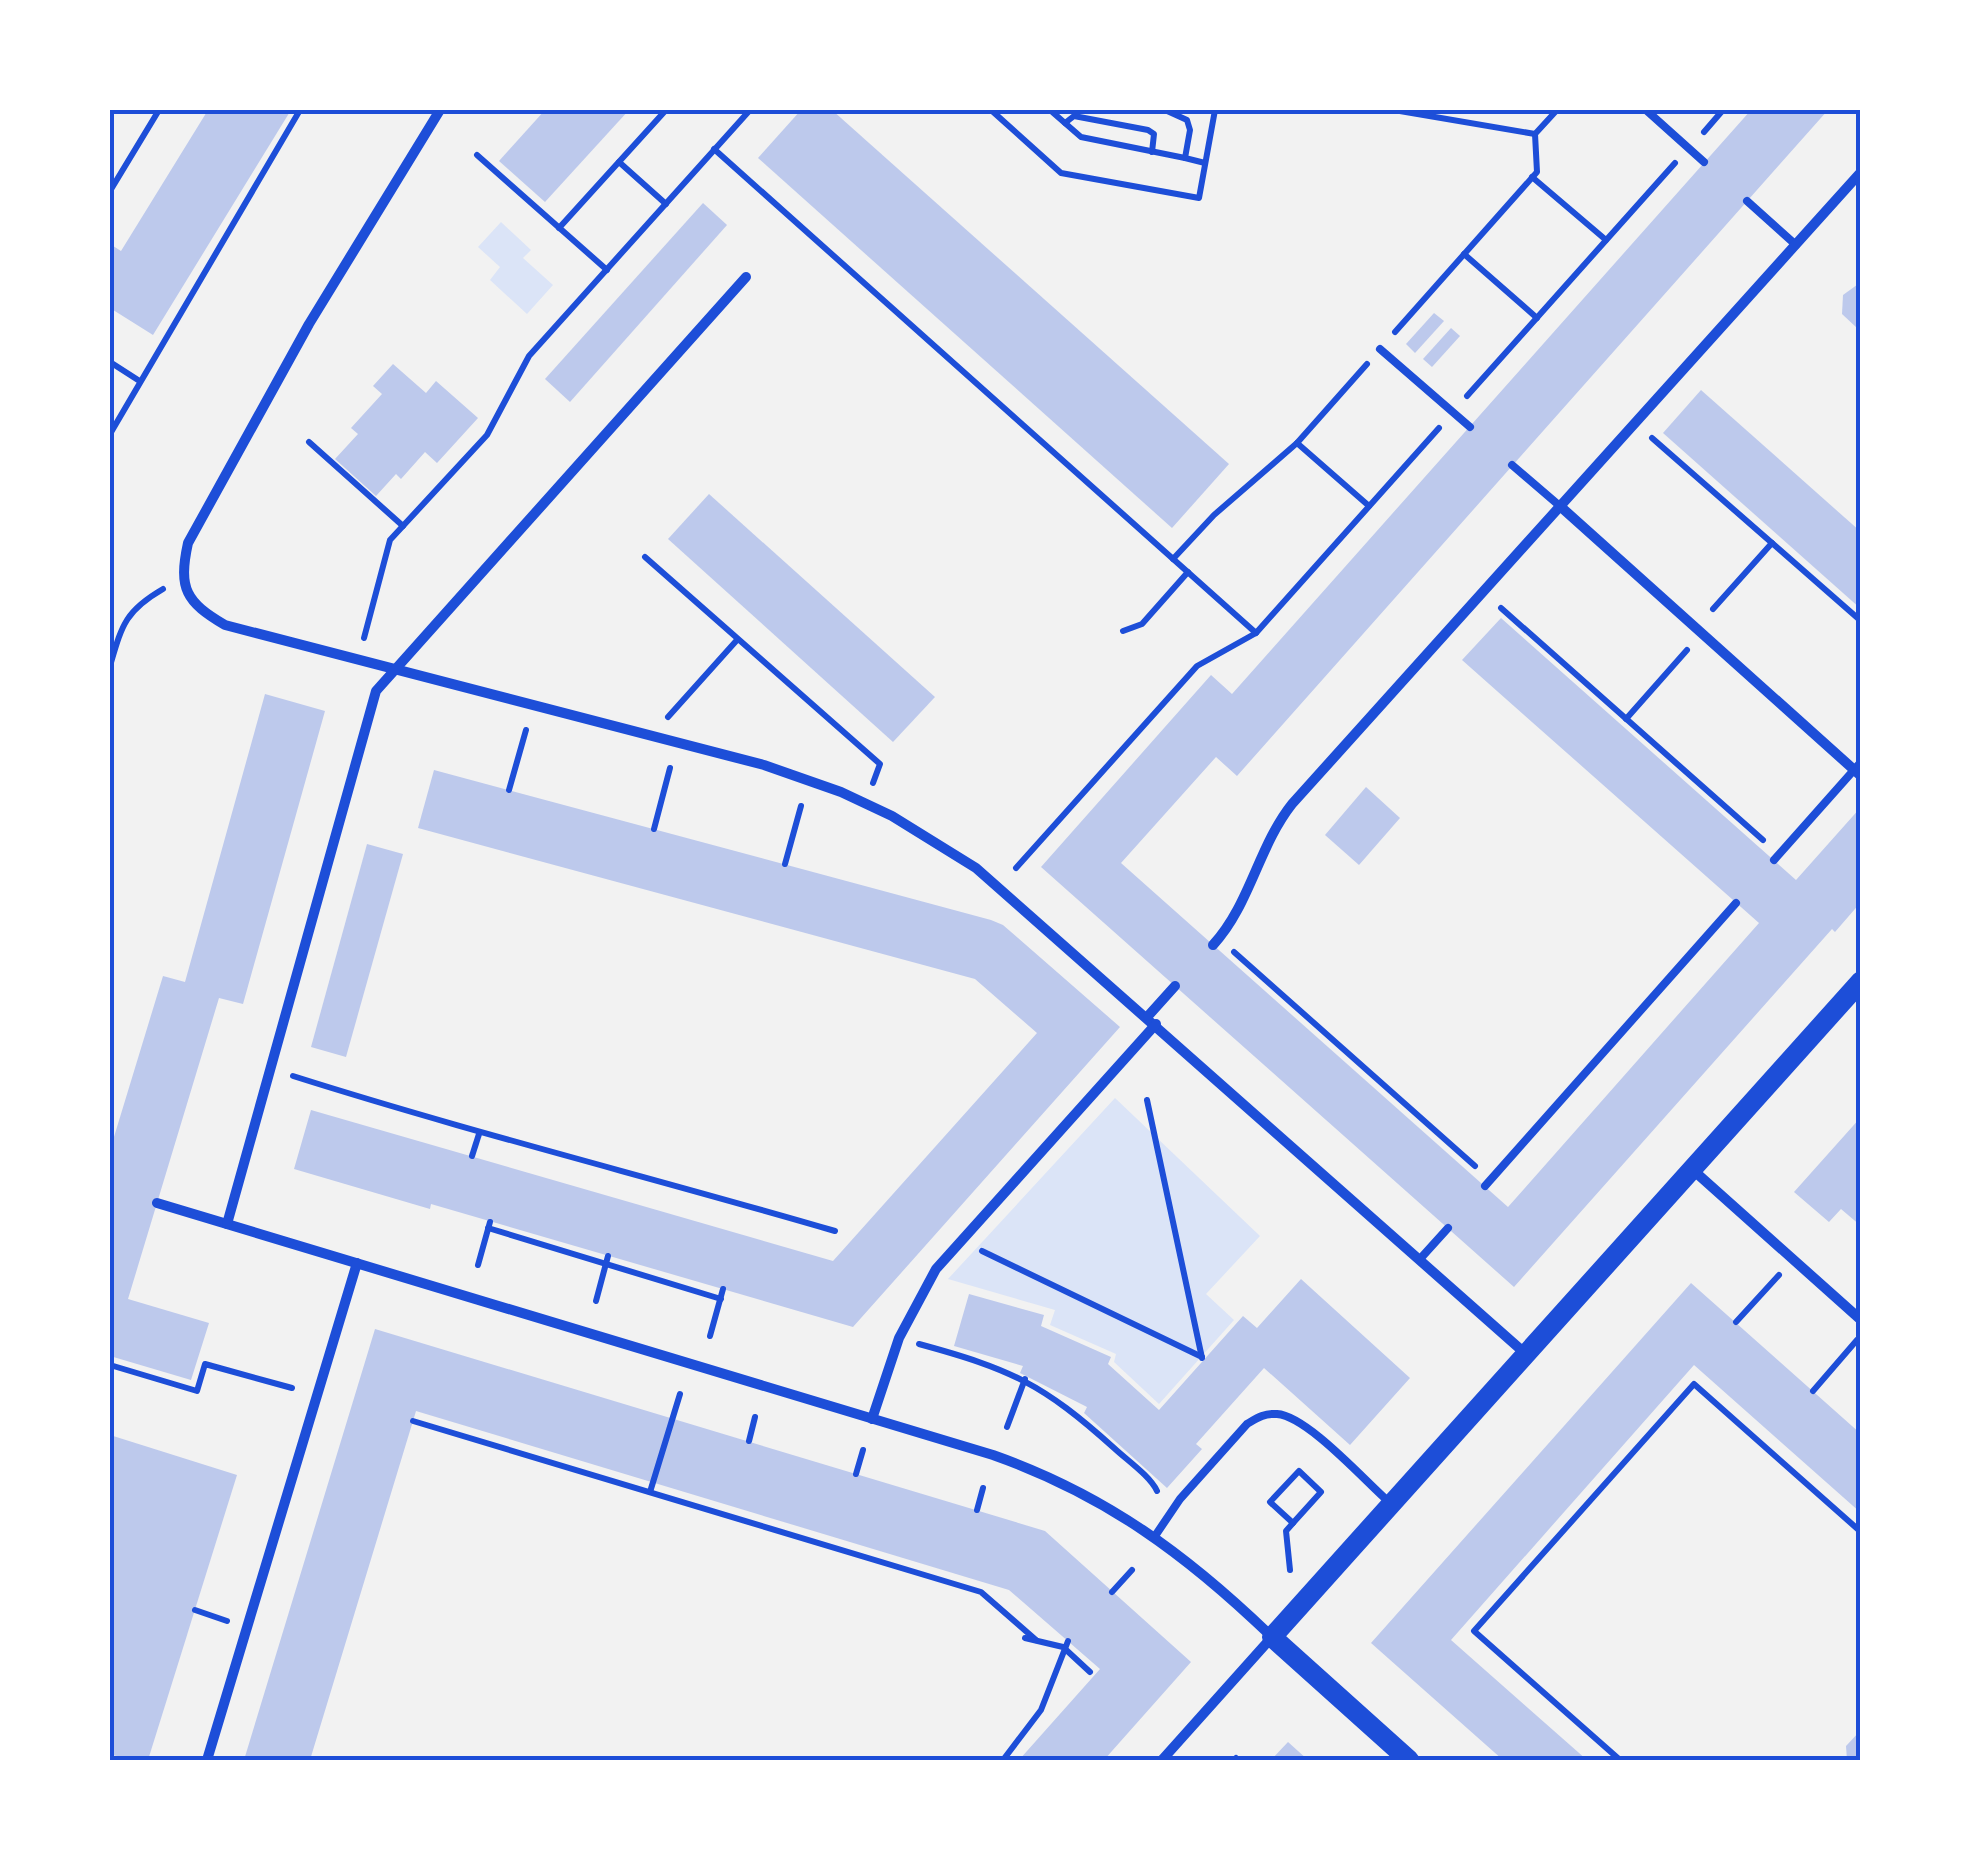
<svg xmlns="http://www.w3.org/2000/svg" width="1971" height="1870" viewBox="0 0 1971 1870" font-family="'Alegreya Sans',sans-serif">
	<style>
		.green { fill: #dbe4f7 }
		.building { fill: #bdc9ec }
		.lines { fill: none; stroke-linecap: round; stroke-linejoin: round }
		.path { stroke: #1d4ed8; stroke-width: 6 }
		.service { stroke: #1d4ed8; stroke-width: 8 }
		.minor { stroke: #1d4ed8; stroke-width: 10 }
		.secondary { stroke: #1d4ed8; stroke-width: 20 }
		.neatline { fill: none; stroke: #1d4ed8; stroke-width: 4 }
	</style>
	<rect width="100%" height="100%" fill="#f2f2f2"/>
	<!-- green -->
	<g class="green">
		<polygon points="501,222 531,250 523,258 553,285 527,314 490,280 500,267 478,247"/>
		<polygon points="1115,1098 1260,1236 1206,1294 1234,1320 1159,1404 1114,1362 1116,1354 1050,1325 1055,1310 948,1279"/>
	</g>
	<!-- building -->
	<g class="building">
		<polygon points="208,110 291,110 153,335 110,308 110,244 121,251"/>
		<polygon points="545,110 629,110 545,202 499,161"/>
		<polygon points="801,110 832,110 1229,464 1172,528 758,158"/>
		<polygon points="1751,110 1828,110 1237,776 1216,757 1121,863 1508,1207 1759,923 1462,660 1501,618 1796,880 1861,807 1861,902 1835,932 1832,929 1514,1287 1041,867 1211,675 1232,694"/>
		<polygon points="703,203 727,225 570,402 545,379"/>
		<polygon points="1861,282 1861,328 1857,328 1842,314 1843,295"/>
		<polygon points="1434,313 1444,321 1415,353 1406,344"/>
		<polygon points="1451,328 1460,336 1432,367 1423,359"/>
		<polygon points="393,364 426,393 436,381 478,418 437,463 425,452 401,479 396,474 376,496 335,459 358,434 351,428 382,394 373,386"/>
		<polygon points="1701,390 1861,532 1861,609 1663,433"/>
		<polygon points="709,494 935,697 893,742 668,539"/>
		<polygon points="265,694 325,711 243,1004 219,998 128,1299 209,1323 191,1380 110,1356 110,1150 163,976 185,982"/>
		<polygon points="434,770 991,920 1003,925 1120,1027 853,1327 431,1204 430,1209 294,1169 311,1110 833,1261 1037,1033 975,979 418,828"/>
		<polygon points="1366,787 1400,818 1359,865 1325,835"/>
		<polygon points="367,844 403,854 346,1057 311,1047"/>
		<polygon points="1861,1117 1861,1226 1841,1209 1829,1222 1794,1192"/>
		<polygon points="1301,1279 1410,1378 1350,1445 1264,1368 1196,1444 1202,1449 1167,1488 1084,1413 1087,1407 1020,1373 1023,1366 954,1346 969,1294 1044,1315 1041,1326 1111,1357 1108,1364 1159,1410 1243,1316 1257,1328"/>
		<polygon points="1691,1283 1861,1434 1861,1513 1694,1365 1451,1640 1587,1760 1503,1760 1371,1643"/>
		<polygon points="375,1329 1045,1531 1191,1662 1104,1760 1019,1760 1100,1669 1009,1590 416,1411 310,1760 244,1760"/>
		<polygon points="110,1435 237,1475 148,1760 110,1755"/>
		<polygon points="1861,1730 1861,1760 1847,1760 1846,1746"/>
		<polygon points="1288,1742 1308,1760 1271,1760"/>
	</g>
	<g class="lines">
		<!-- path -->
		<g class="path">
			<polyline points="991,110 1061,173 1199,198 1215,110"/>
			<polyline points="1050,110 1081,137 1185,158"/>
			<polyline points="1165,110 1187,120 1190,130 1185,158 1205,163"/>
			<polyline points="1394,110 1535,134"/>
			<polyline points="1065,123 1074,116 1148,130 1154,134 1152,152"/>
			<polyline points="1704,132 1723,110"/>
			<polyline points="714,149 1256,633 1439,428"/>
			<polyline points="477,155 607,270"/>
			<polyline points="619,162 666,204"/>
			<polyline points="1532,177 1606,240"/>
			<polyline points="110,191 159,110"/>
			<polyline points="559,228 666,110"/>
			<polyline points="1464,254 1537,318"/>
			<polyline points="1395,332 1537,172 1535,134 1557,110"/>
			<polyline points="110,362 138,380"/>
			<polyline points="1467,396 1675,163"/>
			<polyline points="110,434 300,110"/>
			<polyline points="1652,438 1861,621"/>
			<polyline points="309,442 403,526"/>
			<polyline points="1297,443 1369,506"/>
			<polyline points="645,557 880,764 873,783"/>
			<polyline points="1173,559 1214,515 1297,443 1367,364"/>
			<polyline points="1501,608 1763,840"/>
			<polyline points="1713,609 1772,543"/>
			<polyline points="1123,631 1142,624 1188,572"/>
			<polyline points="364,638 390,540 487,435 529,356 750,110"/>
			<path d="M110 666C122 625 125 611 163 589"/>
			<polyline points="668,717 737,640"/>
			<polyline points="1626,719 1687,650"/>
			<polyline points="509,790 526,730"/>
			<polyline points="654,829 670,768"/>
			<polyline points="785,864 801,806"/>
			<polyline points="1016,868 1197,666 1256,633"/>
			<polyline points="1234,952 1475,1166"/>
			<path d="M293 1076C473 1133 654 1178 835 1231"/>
			<polyline points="1147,1100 1202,1358"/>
			<polyline points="472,1156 479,1134"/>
			<polyline points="488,1228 721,1299"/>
			<polyline points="982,1251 1202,1357"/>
			<polyline points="478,1265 490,1222"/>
			<polyline points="596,1301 608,1256"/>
			<polyline points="1736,1322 1779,1275"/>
			<polyline points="710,1336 723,1289"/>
			<path d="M919 1344C1011 1369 1043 1384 1114 1448 1128 1461 1150 1476 1157 1491"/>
			<polyline points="110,1365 197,1391 205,1364 292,1388"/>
			<polyline points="1813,1391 1857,1340"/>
			<polyline points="413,1421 981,1592 1036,1640"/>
			<polyline points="1007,1427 1025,1379"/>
			<polyline points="749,1441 755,1417"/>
			<polygon points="1299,1471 1321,1492 1293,1523 1270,1502"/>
			<polyline points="856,1474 863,1450"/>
			<polyline points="650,1492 680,1394"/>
			<polyline points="977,1510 983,1488"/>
			<polyline points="1290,1570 1286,1531 1293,1523"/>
			<polyline points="1112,1592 1132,1570"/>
			<polyline points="195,1610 227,1621"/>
			<polyline points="1025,1638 1063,1647 1090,1672"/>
			<polyline points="1236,1758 1238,1760"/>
			<polyline points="1003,1760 1041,1710 1068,1641"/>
			<polyline points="1620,1760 1474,1631 1694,1384 1861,1532"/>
		</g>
		<!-- service -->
		<g class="service">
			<polyline points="1646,110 1704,162"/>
			<polyline points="1747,201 1796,245"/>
			<polyline points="1380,349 1470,427"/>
			<polyline points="1512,465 1561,507"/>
			<polyline points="1774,860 1861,762"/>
			<polyline points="1485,1186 1736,903"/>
			<polyline points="1420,1259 1448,1228"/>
			<path d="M1155 1536 1180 1499 1247 1424C1257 1418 1264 1413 1277 1414 1307 1416 1364 1480 1388 1501"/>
		</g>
		<!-- minor -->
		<g class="minor">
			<path d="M440 110 309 324 188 543C178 589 186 602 225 625L764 765 841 792 892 816 976 868 1527 1355"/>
			<polyline points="1561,507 1861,776"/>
			<path d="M1213 945C1250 905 1258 847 1292 804L1861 172"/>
			<polyline points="1148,1016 1175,986"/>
			<polyline points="1693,1170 1861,1320"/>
			<path d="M157 1203 993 1455C1106 1495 1187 1555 1272 1637L1162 1760"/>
			<polyline points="227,1224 376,691 746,277"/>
			<polyline points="872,1419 899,1338 936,1269 1156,1024"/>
			<polyline points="207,1760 357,1263"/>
		</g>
		<!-- secondary -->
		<polyline class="secondary" points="1409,1760 1272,1637 1861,981"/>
	</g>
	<!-- border -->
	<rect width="1971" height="1870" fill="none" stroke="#ffffff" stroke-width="225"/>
	<rect x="112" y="112" width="1746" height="1646" class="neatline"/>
</svg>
